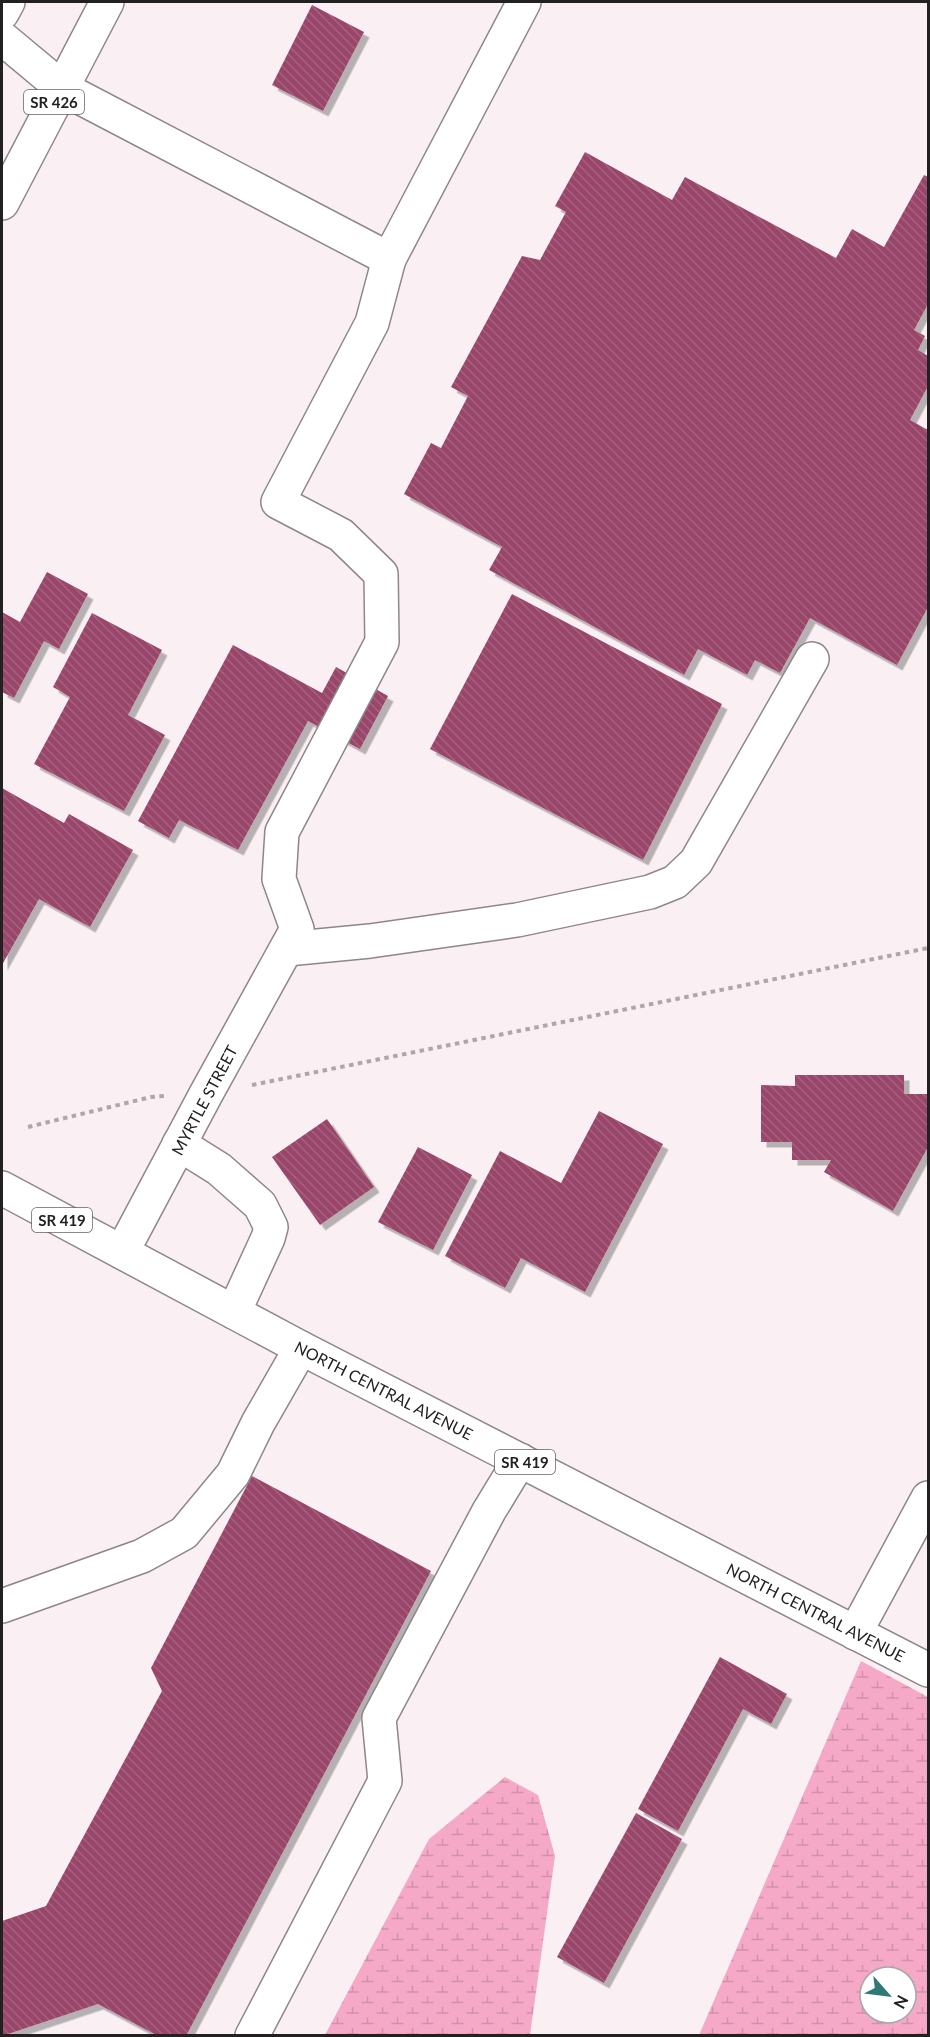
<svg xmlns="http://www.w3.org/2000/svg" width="930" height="2037" viewBox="0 0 930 2037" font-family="Lato,sans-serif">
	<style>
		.wetland { fill: url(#wetland-marsh); fill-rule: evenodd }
		.building { fill: url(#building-back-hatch); filter: url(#shadow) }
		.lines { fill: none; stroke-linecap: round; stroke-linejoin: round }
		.minor-casing { stroke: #8f8689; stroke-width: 36 }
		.major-casing { stroke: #8f8689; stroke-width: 36 }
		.path { stroke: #aea6a9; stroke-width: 4; stroke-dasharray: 4.5 4.5; stroke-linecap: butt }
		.minor { stroke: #fff; stroke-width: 33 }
		.major { stroke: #fff; stroke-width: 33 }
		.labels { text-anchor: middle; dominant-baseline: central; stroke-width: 6; stroke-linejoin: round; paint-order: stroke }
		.shield { fill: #fff; stroke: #656364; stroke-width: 1.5 }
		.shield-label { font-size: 15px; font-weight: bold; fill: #232021 }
		.street-label { font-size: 16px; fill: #232021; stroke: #fff }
	</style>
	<defs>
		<pattern id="wetland-marsh" width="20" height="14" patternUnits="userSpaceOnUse" patternTransform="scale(1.5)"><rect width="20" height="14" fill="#f5a9c6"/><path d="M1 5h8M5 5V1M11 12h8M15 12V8" fill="none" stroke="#d291aa"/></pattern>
		<pattern id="building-back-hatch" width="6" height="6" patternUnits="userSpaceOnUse" patternTransform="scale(1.5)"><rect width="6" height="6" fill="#9a446a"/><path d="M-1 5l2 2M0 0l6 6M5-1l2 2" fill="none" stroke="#a3627e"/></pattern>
		<filter id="shadow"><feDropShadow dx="5.5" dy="5.5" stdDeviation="0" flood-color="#0004"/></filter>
	</defs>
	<rect width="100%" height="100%" fill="#faf0f3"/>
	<!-- wetland -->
	<g class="wetland">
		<path d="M861 1661 928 1697V2035H699ZM870 1977H906V2013H870Z"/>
		<polygon points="505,1777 538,1795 555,1856 530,2035 325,2035 429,1839"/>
	</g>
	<!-- building -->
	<g class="building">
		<polygon points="312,5 364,32 323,111 272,85"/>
		<polygon points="585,152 672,200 685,177 836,258 852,229 884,247 924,175 928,177 928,304 914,330 925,336 918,350 928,356 928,386 910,420 928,430 928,607 897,665 810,618 780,673 755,660 747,675 698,649 684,675 489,570 502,547 404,494 431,443 441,448 468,396 451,387 522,256 540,260 566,212 555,206"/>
		<polygon points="47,572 88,594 59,649 44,641 14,698 2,692 2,612 20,622"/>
		<polygon points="512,594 722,704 643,860 430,749"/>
		<polygon points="92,613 162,650 128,715 165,735 124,811 34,764 70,697 53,687"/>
		<polygon points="233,645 322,693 336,667 388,696 360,749 308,721 238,850 179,820 169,838 138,821"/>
		<polygon points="2,788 64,823 69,814 133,850 90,927 39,899 2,965"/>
		<polygon points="795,1075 904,1075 904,1094 928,1094 928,1147 893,1211 824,1172 831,1160 792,1160 792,1142 761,1142 761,1085 795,1086"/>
		<polygon points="599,1111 663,1144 585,1292 521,1258 505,1288 445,1256 500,1151 561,1183"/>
		<polygon points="327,1119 374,1187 320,1225 272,1157"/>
		<polygon points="418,1147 472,1175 433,1250 378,1222"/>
		<polygon points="252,1476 431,1571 186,2036 158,2036 98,2004 2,2036 2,1921 46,1906 162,1691 151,1668"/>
		<polygon points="720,1657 787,1694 771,1724 743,1709 678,1831 638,1809"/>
		<polygon points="636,1813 682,1839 604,1983 557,1957"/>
	</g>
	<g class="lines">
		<defs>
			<g id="minor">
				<polyline points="2,38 62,88 389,259 524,2"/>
				<polyline points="287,949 370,941 517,920 650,892 675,882 696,862 812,659"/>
				<polyline points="179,1144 219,1169 260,1205 271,1227 268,1238 234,1312"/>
				<polyline points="122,1252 206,1094 297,929 279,879 282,832 382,642 381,574 341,535 278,502 372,323 389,259"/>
				<polyline points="2,1606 142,1556 184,1533 233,1474 258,1423 301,1348"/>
				<polyline points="855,1633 928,1498"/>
				<polyline points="252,2036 385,1781 379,1718 489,1511 520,1460"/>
			</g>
			<g id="major">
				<polyline points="2,13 8,2"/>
				<polyline points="2,203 107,2"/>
				<polyline points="2,1188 301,1348 928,1670"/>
			</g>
		</defs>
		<!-- minor casing -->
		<use href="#minor" class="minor-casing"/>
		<!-- major casing -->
		<use href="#major" class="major-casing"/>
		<!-- path -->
		<g class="path">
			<polyline points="252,1085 928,948"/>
			<polyline points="28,1127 151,1097 164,1096"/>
		</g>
		<!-- minor -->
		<use href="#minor" class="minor"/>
		<!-- major -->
		<use href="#major" class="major"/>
	</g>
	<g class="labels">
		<!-- shield labels -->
		<g class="shield">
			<rect x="24" y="90" width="60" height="24" rx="4.5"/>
			<rect x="32" y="1208" width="60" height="24" rx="4.5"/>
			<rect x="495" y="1450" width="60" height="24" rx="4.5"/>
		</g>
		<g class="shield-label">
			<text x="54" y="102">SR 426</text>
			<text x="62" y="1220">SR 419</text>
			<text x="525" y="1462">SR 419</text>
		</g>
		<!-- street labels -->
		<g class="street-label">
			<text transform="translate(204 1100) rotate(-62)">MYRTLE STREET</text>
			<text transform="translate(384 1390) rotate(27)">NORTH CENTRAL AVENUE</text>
			<text transform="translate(816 1612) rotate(27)">NORTH CENTRAL AVENUE</text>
		</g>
	</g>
	<!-- border -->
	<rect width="930" height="2037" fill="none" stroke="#232021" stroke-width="6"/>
	<!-- north arrow -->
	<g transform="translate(888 1995) rotate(118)"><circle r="28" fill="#ffffff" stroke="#a7a6a6" stroke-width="1.5"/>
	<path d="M0-4.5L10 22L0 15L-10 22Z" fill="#307977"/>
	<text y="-9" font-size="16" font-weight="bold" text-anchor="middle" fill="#232021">N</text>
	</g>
</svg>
